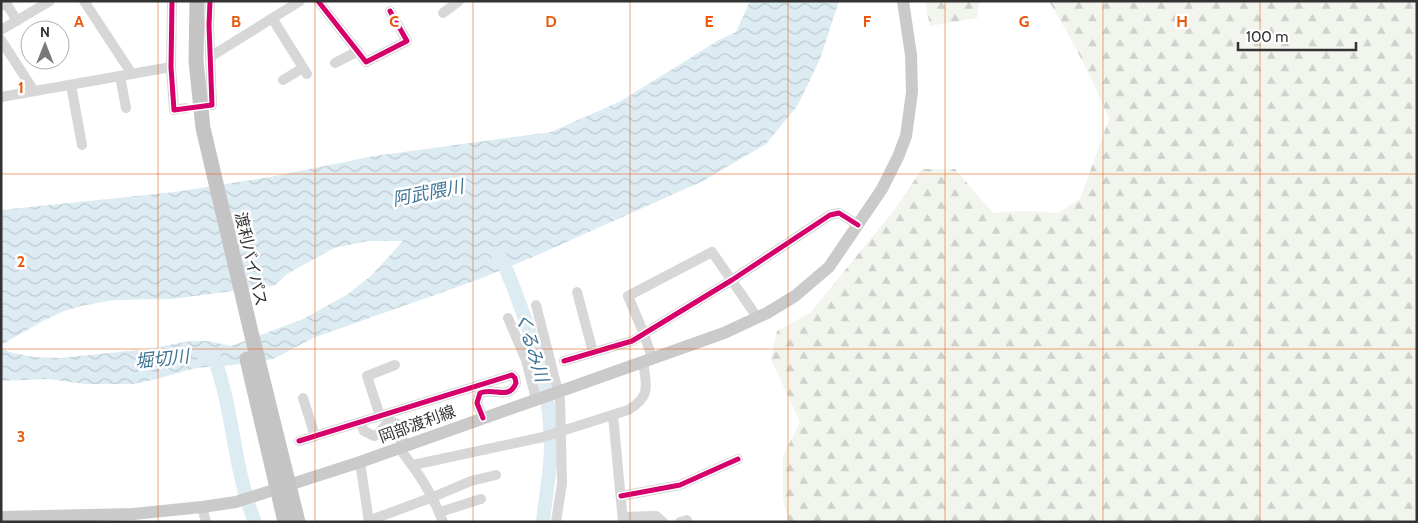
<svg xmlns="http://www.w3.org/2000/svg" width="1418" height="523" viewBox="0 0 1418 523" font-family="Cabin,'Noto Sans JP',sans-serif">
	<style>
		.forest { fill: url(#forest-firs) }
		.water { fill: url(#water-waves) }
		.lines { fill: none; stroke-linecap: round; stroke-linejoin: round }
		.river { stroke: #ddebf3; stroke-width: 14 }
		.minor-tunnel { stroke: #d6d6d6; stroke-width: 10; stroke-dasharray: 10 5; stroke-linecap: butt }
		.minor { stroke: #d7d7d7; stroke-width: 10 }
		.major { stroke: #cacaca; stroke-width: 12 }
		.highway { stroke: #c4c4c4; stroke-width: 15 }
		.cycleway-casing { stroke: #fff; stroke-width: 8 }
		.cycleway { stroke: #d6006c; stroke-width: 5 }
		.grid { fill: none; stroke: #e8590c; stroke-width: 1; stroke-opacity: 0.55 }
		.labels { text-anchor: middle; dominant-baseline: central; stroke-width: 5; stroke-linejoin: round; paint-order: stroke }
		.street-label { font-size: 16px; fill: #333; stroke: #fff }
		.water-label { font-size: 18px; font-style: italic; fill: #3f7597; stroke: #fff }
		.grid-label { font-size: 16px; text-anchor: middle; font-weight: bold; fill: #e8590c; stroke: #fff; stroke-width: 5; stroke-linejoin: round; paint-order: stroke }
	</style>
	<defs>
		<pattern id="forest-firs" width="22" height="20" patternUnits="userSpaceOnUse" patternTransform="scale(1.25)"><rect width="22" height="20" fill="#f1f5ed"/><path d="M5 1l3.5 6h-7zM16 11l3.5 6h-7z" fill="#cfd2cc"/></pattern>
		<pattern id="water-waves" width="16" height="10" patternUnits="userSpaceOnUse" patternTransform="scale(1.25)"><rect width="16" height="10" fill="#ddebf3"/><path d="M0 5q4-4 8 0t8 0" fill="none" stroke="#becad1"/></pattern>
	</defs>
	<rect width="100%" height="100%" fill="#fff"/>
	<!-- forest -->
	<g class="forest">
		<polygon points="925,1 980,1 977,18 930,26"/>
		<path d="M1049 1H1417V522H789L783 500V456L800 422 771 359 777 331 810 313 895 209 922 169H955L993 213 1022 211 1058 213 1080 199 1109 119C1092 78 1072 39 1049 1Z"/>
	</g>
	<!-- water -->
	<polygon class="water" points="750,1 839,1 820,59 798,105 766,144 703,181 533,257 477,280 313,338 273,359 232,365 196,368 153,380 132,384 85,384 48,379 1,381 1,347 9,352 34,357 60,358 148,349 190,341 209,341 231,346 303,319 348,294 371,276 403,241 368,241 334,248 287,274 274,286 171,299 114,300 81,306 64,311 43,321 1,345 1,210 175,192 270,177 374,156 551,132 621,101 719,40 736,32"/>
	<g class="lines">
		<!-- river -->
		<g class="river">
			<path d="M497 253C508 269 513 287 520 305 537 350 551 397 551 446 551 471 545 497 543 522"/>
			<path d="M204 356 214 358C234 410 233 469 255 522"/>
		</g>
		<!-- minor-tunnel -->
		<polyline class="minor-tunnel" points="178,109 206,106"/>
		<!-- minor -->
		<g class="minor">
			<polyline points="84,1 132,74"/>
			<polyline points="172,1 171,67 174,110 178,109"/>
			<polyline points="210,1 209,25 212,105"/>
			<polyline points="318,1 366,62 407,41 390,11"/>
			<polyline points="1,6 6,3 17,21"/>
			<polyline points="443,13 459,1"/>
			<polyline points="272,18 307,74"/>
			<polyline points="1,30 50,1"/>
			<polyline points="1,40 34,91"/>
			<polyline points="210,57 300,1"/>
			<polyline points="335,63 358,51"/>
			<polyline points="120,76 126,108"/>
			<polyline points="283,80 303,68"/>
			<polyline points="71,85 82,145"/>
			<polyline points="1,97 171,67"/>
			<polyline points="577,292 593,352"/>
			<polyline points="536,305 560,399 562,483 556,522"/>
			<polyline points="508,318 526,360 536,399"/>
			<polyline points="652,358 644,334 628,296 712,252 757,317"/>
			<polyline points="564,361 632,341 732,280 830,215 839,213 858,225"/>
			<polyline points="303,398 315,436"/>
			<polyline points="613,415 623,522"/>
			<polyline points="380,416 367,376 395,365"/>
			<path d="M360 422 364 431 374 436 378 434 389 421 400 425 403 438 399 448C419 474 431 491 443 522"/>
			<path d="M299 441 512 375 515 378 516 383C509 401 494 387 480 393L477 403 483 418"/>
			<polyline points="360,462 369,522"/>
			<path d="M413 465 543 437 628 410C652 396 646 385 643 361"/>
			<polyline points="621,496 680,485 738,459"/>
			<polyline points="202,507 206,522"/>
			<polyline points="440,512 481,499"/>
			<polyline points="623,517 656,516 663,522"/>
			<polyline points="368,521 433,497 471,481 496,475"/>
			<polyline points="680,522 687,520"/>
		</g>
		<!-- major -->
		<polyline class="major" points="1,517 133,514 202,507 236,502 360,462 558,392 724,333 767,313 795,296 829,267 882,189 898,157 906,136 912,92 911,55 903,1"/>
		<!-- highway -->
		<g class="highway">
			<polyline points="197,1 196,61 203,128 251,332 298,522"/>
			<polyline points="247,359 285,522"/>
		</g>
		<defs>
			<g id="cycleway">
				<polyline points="172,1 171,67 174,110 212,105 209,25 210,1"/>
				<polyline points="318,1 366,62 407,41 390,11"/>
				<polyline points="564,361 632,341 732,280 830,215 839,213 858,225"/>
				<path d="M299 441 512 375 515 378 516 383C509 401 494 387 480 393L477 403 483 418"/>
				<polyline points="621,496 680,485 738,459"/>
			</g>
		</defs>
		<!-- cycleway casing -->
		<use href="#cycleway" class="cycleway-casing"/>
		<!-- cycleway -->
		<use href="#cycleway" class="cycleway"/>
	</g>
	<!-- grid -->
	<path class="grid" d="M158 1V522M315 1V522M473 1V522M630 1V522M788 1V522M945 1V522M1103 1V522M1260 1V522M1 174H1417M1 349H1417"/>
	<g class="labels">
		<!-- street labels -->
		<g class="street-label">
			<text transform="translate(251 259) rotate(77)">渡利バイパス</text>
			<text transform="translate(417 424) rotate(-20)">岡部渡利線</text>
		</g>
		<!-- water labels -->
		<g class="water-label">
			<text transform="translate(428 193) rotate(-11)">阿武隈川</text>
			<text transform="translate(532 347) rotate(73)">くるみ川</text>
			<text transform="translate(162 359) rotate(-6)">堀切川</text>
		</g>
	</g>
	<g class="grid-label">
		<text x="79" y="27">A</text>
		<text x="236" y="27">B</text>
		<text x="394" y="27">C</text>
		<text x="551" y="27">D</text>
		<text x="709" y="27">E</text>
		<text x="867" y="27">F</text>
		<text x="1024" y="27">G</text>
		<text x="1182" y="27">H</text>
		<text x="21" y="93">1</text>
		<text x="21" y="267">2</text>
		<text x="21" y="442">3</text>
	</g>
	<!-- border -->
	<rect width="1418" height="523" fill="none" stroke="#333333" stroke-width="5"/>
	<!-- north arrow -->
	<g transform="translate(45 45)"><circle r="24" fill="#ffffff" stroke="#adadad"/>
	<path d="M0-4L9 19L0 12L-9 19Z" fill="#7a7a7a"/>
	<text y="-8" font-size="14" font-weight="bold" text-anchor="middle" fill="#333333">N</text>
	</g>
	<!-- scale -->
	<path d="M1238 42v8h118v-8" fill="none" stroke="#333333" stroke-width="2.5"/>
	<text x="1246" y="42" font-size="15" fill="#333333" stroke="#ffffff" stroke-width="4" paint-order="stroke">100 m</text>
</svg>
